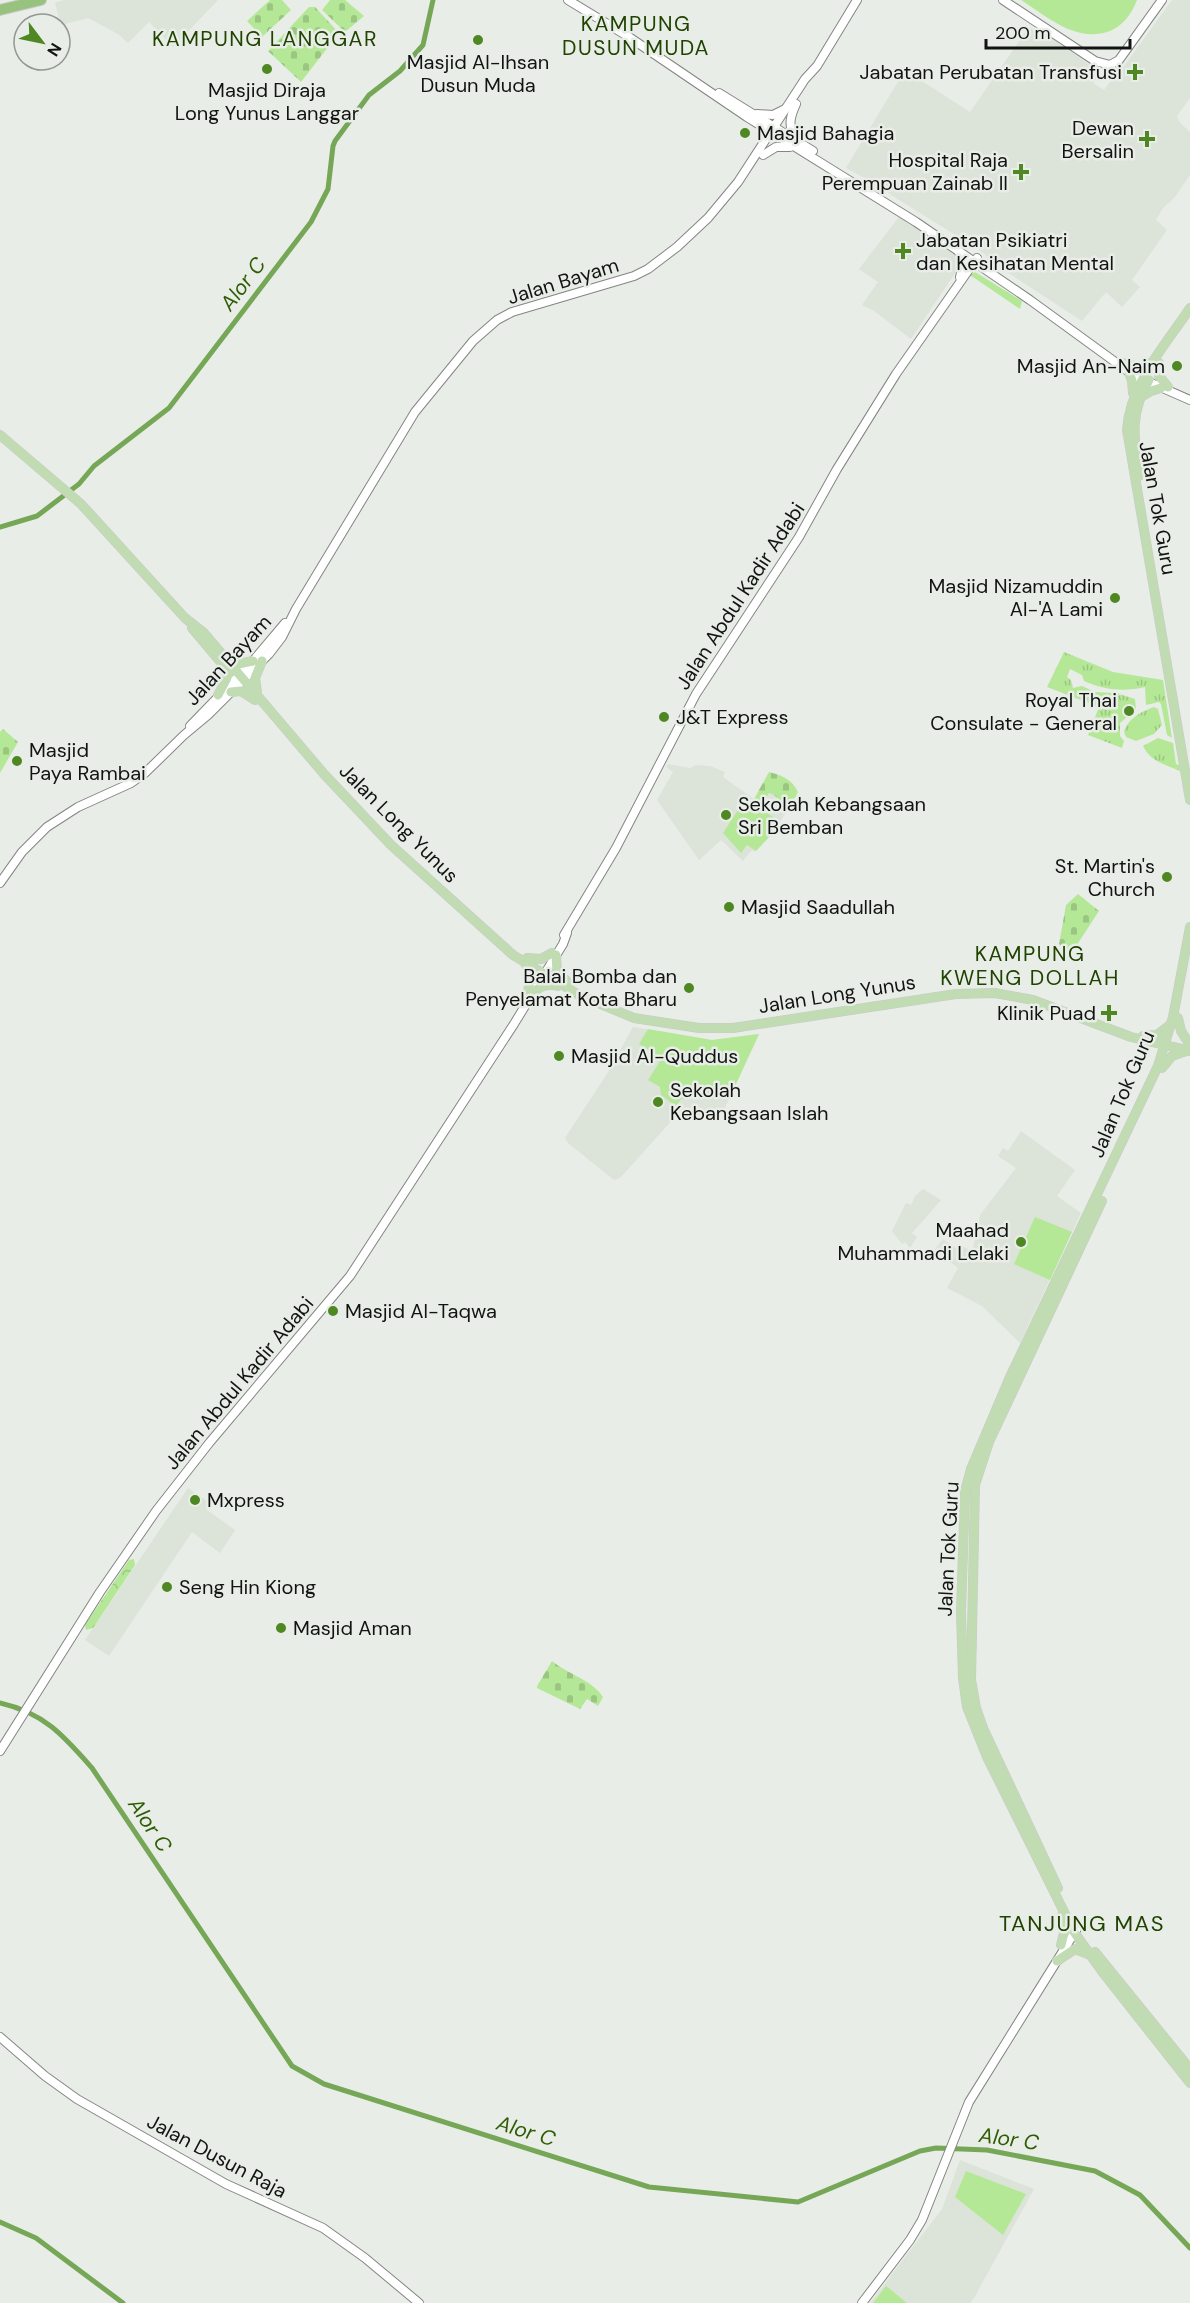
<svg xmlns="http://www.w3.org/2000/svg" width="1190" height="2303" viewBox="0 0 1190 2303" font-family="'DM Sans',sans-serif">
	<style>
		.built { fill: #dce3d8 }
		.grass { fill: url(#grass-tufts) }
		.forest { fill: url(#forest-crowns) }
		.cemetery { fill: url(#cemetery-stones) }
		.garden { fill: #b4e897 }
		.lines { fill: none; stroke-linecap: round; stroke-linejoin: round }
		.canal { stroke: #76a757; stroke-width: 5 }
		.secondary-casing { stroke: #838682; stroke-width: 10 }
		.primary-casing { stroke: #cbcbcb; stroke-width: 10 }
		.highway-casing { stroke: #cbcbcb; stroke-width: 12 }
		.secondary { stroke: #fff; stroke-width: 8 }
		.primary { stroke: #c1dbb2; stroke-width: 9 }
		.highway { stroke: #98c37f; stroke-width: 10 }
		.poi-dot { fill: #4f8723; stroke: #e9ede8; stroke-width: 2 }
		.labels { text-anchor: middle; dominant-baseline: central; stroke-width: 5; stroke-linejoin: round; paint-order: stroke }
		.poi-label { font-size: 20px; fill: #121412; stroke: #e9ede8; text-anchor: start }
		.street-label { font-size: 20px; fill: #121412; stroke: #e9ede8 }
		.neighbourhood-label { font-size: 21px; letter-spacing: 1.5px; fill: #204300; stroke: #e9ede8 }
		.water-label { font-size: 21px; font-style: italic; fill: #2f5d03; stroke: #e9ede8 }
		.quarter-label { font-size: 22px; letter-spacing: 1.5px; fill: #204300; stroke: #e9ede8 }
	</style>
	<defs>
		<pattern id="grass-tufts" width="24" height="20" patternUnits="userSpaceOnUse" patternTransform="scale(1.5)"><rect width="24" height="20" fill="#b4e897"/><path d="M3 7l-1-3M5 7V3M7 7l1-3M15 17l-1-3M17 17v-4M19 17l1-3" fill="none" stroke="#9ac681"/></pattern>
		<pattern id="forest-crowns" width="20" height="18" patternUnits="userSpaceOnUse" patternTransform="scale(1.5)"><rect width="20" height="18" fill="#b4e897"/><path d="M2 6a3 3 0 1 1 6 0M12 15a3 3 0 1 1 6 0" fill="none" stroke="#9ac681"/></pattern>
		<pattern id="cemetery-stones" width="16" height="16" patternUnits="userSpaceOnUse" patternTransform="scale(1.5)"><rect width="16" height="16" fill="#b4e897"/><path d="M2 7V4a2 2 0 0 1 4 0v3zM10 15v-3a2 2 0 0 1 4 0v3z" fill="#9ac681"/></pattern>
	</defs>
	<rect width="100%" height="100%" fill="#e9ede8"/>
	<!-- built -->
	<g class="built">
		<polygon points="64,0 218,0 173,47 149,22 128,43 118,34 88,18 61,25 55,3"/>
		<polygon points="1172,0 1190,0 1190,98 1177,116 1180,123 1190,132 1190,175 1175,197 1163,208 1156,220 1167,230 1132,280 1140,287 1122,307 1106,292 1082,321 987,259 986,255 975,247 891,195 885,189 846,168 905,70 970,112 1029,27 1038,33 1042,32 1099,71 1100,74 1093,83 1104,90 1112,79 1114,80"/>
		<polygon points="899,217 958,256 959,267 911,339 874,311 862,305 878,282 859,269"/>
		<polygon points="668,764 690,768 696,765 710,766 725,772 723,777 754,799 763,801 769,793 774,795 789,808 771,835 756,851 751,851 743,861 721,840 699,860 657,800 673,772 666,767"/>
		<polygon points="633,1027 712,1040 759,1034 723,1112 673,1119 620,1178 614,1180 568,1143 565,1138 607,1074"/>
		<polygon points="1021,1131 1075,1170 1057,1196 1081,1213 1020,1343 982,1306 947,1288 958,1268 938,1253 932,1253 943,1239 956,1248 961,1245 972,1252 980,1215 1016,1168 998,1156 1003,1148 1008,1151"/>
		<polygon points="923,1189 941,1200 912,1233 917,1237 910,1248 905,1242 902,1244 892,1231 906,1203 911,1205 915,1196"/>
		<polygon points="188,1488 211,1504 207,1510 235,1530 220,1553 192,1532 109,1656 85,1640"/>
		<polygon points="960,2160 1034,2189 974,2298 970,2303 870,2303 942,2209"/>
	</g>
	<!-- grass -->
	<g class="grass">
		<path d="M1064 652 1113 672 1163 680 1172 738 1167 735 1161 704 1159 702 1146 705 1145 687C1125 692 1103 690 1084 681L1082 675 1070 669 1067 677 1071 680 1073 688 1082 686 1095 692 1116 693 1135 699 1136 709 1120 723V736L1124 741 1122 748 1088 735 1099 707 1047 687Z"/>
		<path d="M1154 707 1158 709 1162 725 1154 734 1136 741 1126 737 1124 732C1127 719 1142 711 1154 707Z"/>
		<path d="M1158 738 1173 743 1176 764 1179 765 1180 771C1164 764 1151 762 1143 746Z"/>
	</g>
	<!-- forest -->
	<g class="forest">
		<polygon points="975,272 1022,301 1020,309 970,275"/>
		<polygon points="134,1559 135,1565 93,1628 86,1630 85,1625 129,1560"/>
	</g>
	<!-- cemetery -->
	<g class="cemetery">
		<polygon points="270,0 282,0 291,10 262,37 247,21"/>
		<polygon points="330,0 345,0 364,16 345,32 322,10"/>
		<polygon points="309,7 315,7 339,33 301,82 268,51"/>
		<polygon points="3,729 18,742 0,773 0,732"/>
		<path d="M769 772C781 775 792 779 798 792L789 808 774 795 769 793 764 801 754 799Z"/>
		<polygon points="1078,894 1099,911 1071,954 1059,944 1066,905"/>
		<path d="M552 1661C569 1675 591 1679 603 1697L598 1706 587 1699 580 1709 537 1688V1686Z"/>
	</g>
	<!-- garden -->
	<g class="garden">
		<path d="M1021 0H1137C1132 13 1124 25 1110 31 1076 43 1049 18 1021 0Z"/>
		<polygon points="744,801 755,809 760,807 779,822 771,835 756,851 747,845 741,853 723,833"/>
		<polygon points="648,1029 712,1040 759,1034 731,1095 712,1096 704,1092 704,1096 681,1099 676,1106 661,1095 660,1087 648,1080 662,1058 639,1044"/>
		<polygon points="1035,1217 1072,1232 1050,1280 1014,1264"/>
		<polygon points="966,2171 1026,2194 1003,2235 955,2197"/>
		<polygon points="886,2286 907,2303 873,2303"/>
	</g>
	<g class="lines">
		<!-- canal -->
		<g class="canal">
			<polyline points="0,527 37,516 79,484 94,466 169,408 311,222 328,189 333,146 335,141 369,95 400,71 423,45 433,0"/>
			<path d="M0 1703C44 1713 63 1735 92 1768L292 2066 324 2084 649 2187 798 2202 920 2151 936 2148 987 2150 1095 2171 1140 2195 1190 2248"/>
			<polyline points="0,2222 36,2238 123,2303"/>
		</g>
		<defs>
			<g id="secondary">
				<polyline points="568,0 629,37 747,117 916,222 1030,300 1133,375 1190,400"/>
				<polyline points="1003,0 1095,61 1110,65 1119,60 1162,0"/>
				<polyline points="719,93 813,151"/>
				<path d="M796 104C790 117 787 127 797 139"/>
				<polyline points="757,114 773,115 785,109"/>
				<polyline points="763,155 776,147 790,147"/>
				<polyline points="959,252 964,261 960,277"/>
				<polyline points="190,726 253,661 285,623"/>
				<polyline points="0,883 22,852 47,827 78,807 131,783 145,773 184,735 208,715 269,654 282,637 296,609 415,412 473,341 497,320 512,312 634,276 648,269 677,247 708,218 738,182 805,79 817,66 857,0"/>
				<polyline points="564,935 616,848 696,694 799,537 837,469 896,374 977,258"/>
				<polyline points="0,1751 100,1592 156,1511 210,1442 350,1276 514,1024 563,944 567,933"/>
				<polyline points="0,2037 45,2076 77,2099 226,2184 323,2228 365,2258 419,2303"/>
				<polyline points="862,2303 910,2240 922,2220 969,2102 1078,1927"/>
			</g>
			<g id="primary">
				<path d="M1190 308C1165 346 1130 383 1127 430L1190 800"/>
				<polyline points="1123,363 1141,368 1151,363"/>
				<polyline points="1159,363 1159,376 1168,387"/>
				<polyline points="1129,372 1132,381 1133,393"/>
				<polyline points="1141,397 1151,391 1161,388"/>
				<polyline points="0,435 81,504 185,618 204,633 324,774 391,845 513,955 579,995 634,1018 699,1028 733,1028 956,994 995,993 1033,1000 1131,1037 1190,1051"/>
				<path d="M1139 476C1134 439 1129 414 1149 380"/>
				<polyline points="192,628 230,673"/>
				<polyline points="230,659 238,664 253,661"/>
				<polyline points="231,692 241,691 255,700"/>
				<polyline points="257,692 255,678 262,661"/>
				<polyline points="218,695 227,678 223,667"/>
				<polyline points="1190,927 1173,1017 1158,1066 1010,1377 971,1469 965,1491 961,1612 963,1678 967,1707 987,1757 1074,1932 1104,1974 1190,2083"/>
				<polyline points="556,955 557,972 569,983"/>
				<polyline points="527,958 541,959 552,953"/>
				<polyline points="526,965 531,976 528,991"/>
				<path d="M532 994C540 986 547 983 558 986"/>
				<polyline points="1178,1018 1181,1031 1190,1045"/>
				<polyline points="1143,1036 1157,1035 1170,1025"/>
				<polyline points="1162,1068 1172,1056 1186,1051"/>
				<polyline points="1058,1888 983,1728 976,1708 971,1680 975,1485 989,1442 1102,1201"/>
				<polyline points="1061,1945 1064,1933 1062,1915"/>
				<polyline points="1095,1952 1190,2069"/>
				<polyline points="1057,1961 1075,1949 1088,1954"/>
			</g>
			<polyline id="highway" points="0,10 41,0"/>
		</defs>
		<!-- secondary casing -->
		<use href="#secondary" class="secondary-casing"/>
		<!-- primary casing -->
		<use href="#primary" class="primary-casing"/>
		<!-- highway casing -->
		<use href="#highway" class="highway-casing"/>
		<!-- secondary -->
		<use href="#secondary" class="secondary"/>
		<!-- primary -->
		<use href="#primary" class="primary"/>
		<!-- highway -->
		<use href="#highway" class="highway"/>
	</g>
	<!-- markers -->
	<g class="poi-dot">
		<circle cx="478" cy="40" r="6"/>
		<circle cx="267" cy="69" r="6"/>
		<path d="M1132 63h6v6h6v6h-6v6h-6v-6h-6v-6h6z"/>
		<circle cx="745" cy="133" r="6"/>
		<path d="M1144 130h6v6h6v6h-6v6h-6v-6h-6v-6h6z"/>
		<path d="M1018 163h6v6h6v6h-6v6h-6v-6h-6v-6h6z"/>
		<path d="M900 242h6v6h6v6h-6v6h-6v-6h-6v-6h6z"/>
		<circle cx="1177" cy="366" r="6"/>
		<circle cx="1115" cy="598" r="6"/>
		<circle cx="1129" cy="711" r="6"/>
		<circle cx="664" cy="717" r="6"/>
		<circle cx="17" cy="761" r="6"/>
		<circle cx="726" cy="815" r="6"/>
		<circle cx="1167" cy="877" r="6"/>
		<circle cx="729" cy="907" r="6"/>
		<circle cx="689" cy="988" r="6"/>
		<path d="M1106 1004h6v6h6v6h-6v6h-6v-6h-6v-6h6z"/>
		<circle cx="559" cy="1056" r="6"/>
		<circle cx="658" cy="1102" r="6"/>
		<circle cx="1021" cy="1242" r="6"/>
		<circle cx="333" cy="1311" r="6"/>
		<circle cx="195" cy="1500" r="6"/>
		<circle cx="167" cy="1587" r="6"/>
		<circle cx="281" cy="1628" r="6"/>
	</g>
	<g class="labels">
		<!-- poi labels -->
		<g class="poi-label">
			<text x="478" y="62" text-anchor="middle">Masjid Al-Ihsan<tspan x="478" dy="23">Dusun Muda</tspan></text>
			<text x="1122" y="72" text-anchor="end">Jabatan Perubatan Transfusi</text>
			<text x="267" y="90" text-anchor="middle">Masjid Diraja<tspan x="267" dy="23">Long Yunus Langgar</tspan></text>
			<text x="1134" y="128" text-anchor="end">Dewan<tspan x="1134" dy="23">Bersalin</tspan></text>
			<text x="757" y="133">Masjid Bahagia</text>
			<text x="1008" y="160" text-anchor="end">Hospital Raja<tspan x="1008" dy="23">Perempuan Zainab II</tspan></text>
			<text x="916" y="240">Jabatan Psikiatri<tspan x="916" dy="23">dan Kesihatan Mental</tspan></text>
			<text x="1165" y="366" text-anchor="end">Masjid An-Naim</text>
			<text x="1103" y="586" text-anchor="end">Masjid Nizamuddin<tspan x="1103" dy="23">Al-'A Lami</tspan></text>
			<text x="1117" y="700" text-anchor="end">Royal Thai<tspan x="1117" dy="23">Consulate - General</tspan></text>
			<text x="676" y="717">J&amp;T Express</text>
			<text x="29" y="750">Masjid<tspan x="29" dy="23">Paya Rambai</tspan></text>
			<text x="738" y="804">Sekolah Kebangsaan<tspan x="738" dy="23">Sri Bemban</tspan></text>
			<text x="1155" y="866" text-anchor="end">St. Martin's<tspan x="1155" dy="23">Church</tspan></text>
			<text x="741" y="907">Masjid Saadullah</text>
			<text x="677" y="976" text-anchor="end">Balai Bomba dan<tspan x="677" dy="23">Penyelamat Kota Bharu</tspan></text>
			<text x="1096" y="1013" text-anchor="end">Klinik Puad</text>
			<text x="571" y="1056">Masjid Al-Quddus</text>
			<text x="670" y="1090">Sekolah<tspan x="670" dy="23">Kebangsaan Islah</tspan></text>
			<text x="1009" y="1230" text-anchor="end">Maahad<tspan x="1009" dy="23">Muhammadi Lelaki</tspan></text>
			<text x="345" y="1311">Masjid Al-Taqwa</text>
			<text x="207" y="1500">Mxpress</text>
			<text x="179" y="1587">Seng Hin Kiong</text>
			<text x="293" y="1628">Masjid Aman</text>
		</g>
		<!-- street labels -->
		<g class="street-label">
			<text transform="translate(563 281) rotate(-17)">Jalan Bayam</text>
			<text transform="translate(1158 508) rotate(80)">Jalan Tok Guru</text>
			<text transform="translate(740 596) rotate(-57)">Jalan Abdul Kadir Adabi</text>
			<text transform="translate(228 660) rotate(-47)">Jalan Bayam</text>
			<text transform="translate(399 823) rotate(45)">Jalan Long Yunus</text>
			<text transform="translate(837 994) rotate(-9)">Jalan Long Yunus</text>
			<text transform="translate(1122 1094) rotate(-67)">Jalan Tok Guru</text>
			<text transform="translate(239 1383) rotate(-50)">Jalan Abdul Kadir Adabi</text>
			<text transform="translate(948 1549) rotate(-87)">Jalan Tok Guru</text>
			<text transform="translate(217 2156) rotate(28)">Jalan Dusun Raja</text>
		</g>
		<!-- neighbourhood labels -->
		<g class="neighbourhood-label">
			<text x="636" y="24">KAMPUNG<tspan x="636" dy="24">DUSUN MUDA</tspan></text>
			<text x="265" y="39">KAMPUNG LANGGAR</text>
			<text x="1030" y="954">KAMPUNG<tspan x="1030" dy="24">KWENG DOLLAH</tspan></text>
		</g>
		<!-- water labels -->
		<g class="water-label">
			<text transform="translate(243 284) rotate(-53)">Alor C</text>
			<text transform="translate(150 1825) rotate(56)">Alor C</text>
			<text transform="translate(526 2131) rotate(17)">Alor C</text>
			<text transform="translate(1009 2139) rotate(8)">Alor C</text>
		</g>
		<!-- quarter labels -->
		<g class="quarter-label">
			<text x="1082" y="1923">TANJUNG MAS</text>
		</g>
	</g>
	<!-- north arrow -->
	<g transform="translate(42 42) rotate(122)"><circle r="28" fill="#e9ede8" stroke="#939692" stroke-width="1.5"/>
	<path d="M0-4.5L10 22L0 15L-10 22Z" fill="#4f8723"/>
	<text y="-9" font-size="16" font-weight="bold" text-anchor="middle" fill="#121412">N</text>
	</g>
	<!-- scale -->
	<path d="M986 39v9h144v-9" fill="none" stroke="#121412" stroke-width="3"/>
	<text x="995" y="39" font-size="18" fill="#121412" stroke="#e9ede8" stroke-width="4.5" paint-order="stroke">200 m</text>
</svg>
